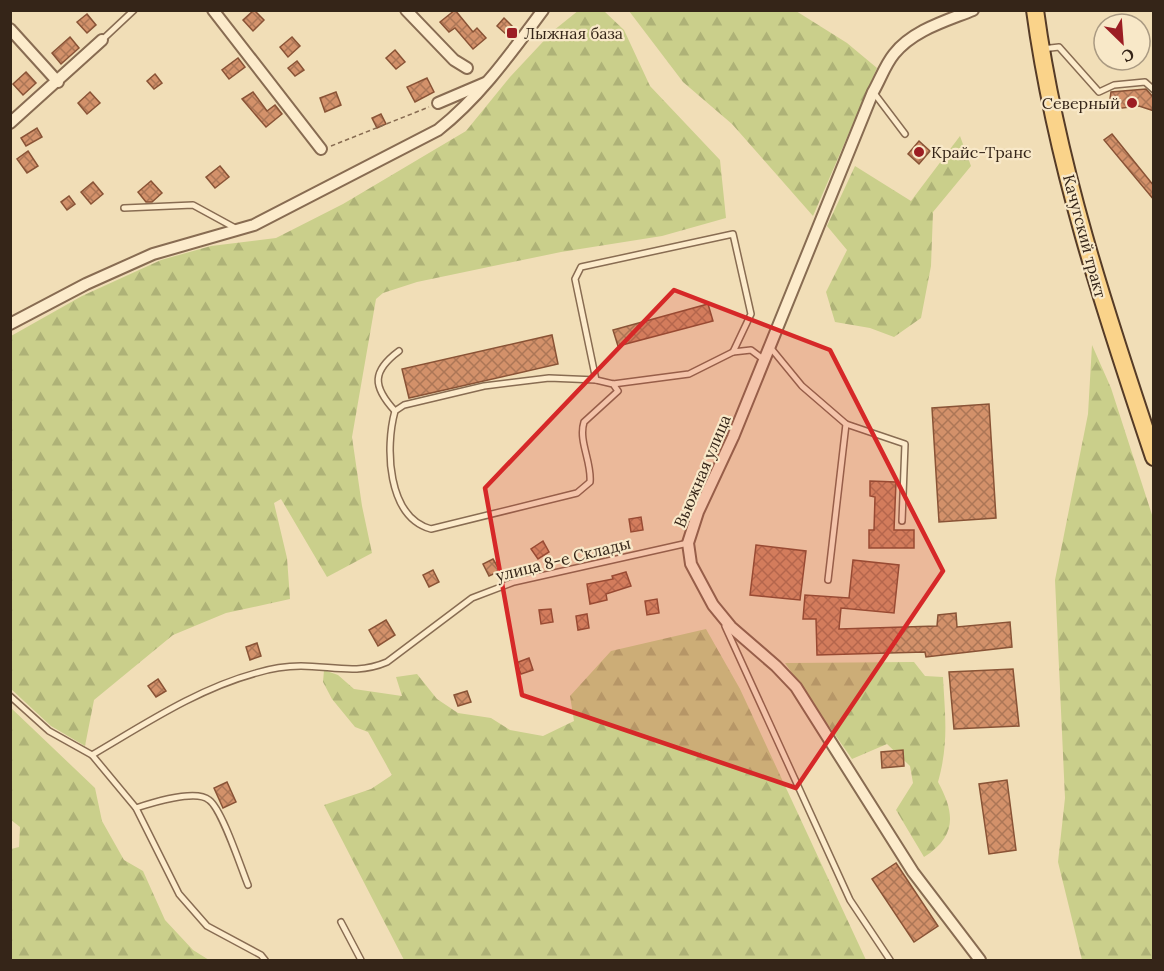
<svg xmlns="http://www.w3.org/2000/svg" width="1164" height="971" viewBox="0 0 1164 971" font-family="Lora,serif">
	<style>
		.forest { fill: url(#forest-firs) }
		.building { fill: url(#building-cross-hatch); stroke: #895336; stroke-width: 1.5 }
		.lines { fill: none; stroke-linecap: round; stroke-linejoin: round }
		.lane-casing { stroke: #886c52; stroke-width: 8 }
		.street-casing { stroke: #886c52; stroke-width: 14 }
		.primary-casing { stroke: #553b27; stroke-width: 20 }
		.path { stroke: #886c52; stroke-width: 1.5; stroke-dasharray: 4.5 3; stroke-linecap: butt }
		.lane { stroke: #fcebcb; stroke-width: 5 }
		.street { stroke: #fcebcb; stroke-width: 10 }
		.primary { stroke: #fad38a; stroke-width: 16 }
		.marked { fill: #d62828; fill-opacity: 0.2; stroke: #d62828; stroke-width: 4.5; stroke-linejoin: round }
		.poi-dot { fill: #9c1d23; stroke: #f8e8c8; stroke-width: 2 }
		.labels { text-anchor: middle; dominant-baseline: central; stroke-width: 4.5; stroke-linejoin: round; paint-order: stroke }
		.poi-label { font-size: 16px; fill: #352518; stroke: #f8e8c8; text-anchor: start }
		.street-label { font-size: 16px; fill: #352518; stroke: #f8e8c8 }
	</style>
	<defs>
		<pattern id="forest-firs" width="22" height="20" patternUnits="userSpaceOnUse" patternTransform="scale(1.5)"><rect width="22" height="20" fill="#cacf8b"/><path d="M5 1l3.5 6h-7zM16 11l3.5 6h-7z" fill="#aeb277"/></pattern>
		<pattern id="building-cross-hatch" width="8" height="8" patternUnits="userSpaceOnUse" patternTransform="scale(1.5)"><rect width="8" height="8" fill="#d3916a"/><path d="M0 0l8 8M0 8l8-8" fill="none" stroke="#ac7656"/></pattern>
	</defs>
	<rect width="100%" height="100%" fill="#f1deb7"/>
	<!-- forest -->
	<g class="forest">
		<polygon points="579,10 604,11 624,30 650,86 720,160 726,218 662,236 561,252 417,282 383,293 376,299 352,437 362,506 372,553 327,577 281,499 274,503 287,558 290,599 226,613 173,635 94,700 85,746 51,726 11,689 11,336 82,296 161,260 211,246 276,238 343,204 466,131 510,77 553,31"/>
		<polygon points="629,11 796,11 847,43 877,68 813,216 732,124 683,82"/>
		<polygon points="960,136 971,166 933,212 931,266 921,318 894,337 870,328 835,322 826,292 847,250 827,226 855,166 911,201"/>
		<polygon points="1092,345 1111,388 1153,518 1153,960 1082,960 1058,862 1065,798 1055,580 1088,414"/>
		<polygon points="706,629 740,689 866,960 404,960 324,805 371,789 392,775 368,732 355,727 332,699 323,682 324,670 338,675 354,689 402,696 396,677 417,674 437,699 458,713 491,718 510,730 543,736 574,721 570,696 611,651"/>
		<path d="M914 662 925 676 943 677C945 716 949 743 938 782 955 813 957 836 924 857L896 810 913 783 910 766 887 744 852 759 785 663Z"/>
		<polygon points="10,707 95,788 102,821 124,860 143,871 165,920 193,950 209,960 11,960 11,849 19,847 20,827 11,820"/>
	</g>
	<!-- building -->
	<g class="building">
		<polygon points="254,10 264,20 253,31 243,20"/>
		<polygon points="455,10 473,32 477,28 486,38 473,49 455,28 449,32 440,22"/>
		<polygon points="87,14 96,25 87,33 77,22"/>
		<polygon points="504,18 514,28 507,35 497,26"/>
		<polygon points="70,37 79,48 61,64 52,53"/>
		<polygon points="292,37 300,46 288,57 280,47"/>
		<polygon points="395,50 405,62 396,69 386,58"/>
		<polygon points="238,58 245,67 229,79 222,70"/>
		<polygon points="297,61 304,70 295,76 288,68"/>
		<polygon points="26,72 36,83 23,95 13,84"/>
		<polygon points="155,74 162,83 154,89 147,81"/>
		<polygon points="427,78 434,92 415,102 407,87"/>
		<polygon points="1146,89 1154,98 1154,111 1139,106 1114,109 1110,99 1111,92"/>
		<polygon points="90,92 100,103 87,114 78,103"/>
		<polygon points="253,92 267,111 275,105 282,114 266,127 242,99"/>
		<polygon points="336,92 341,105 325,112 320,98"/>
		<polygon points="381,114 386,124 377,128 372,118"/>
		<polygon points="37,128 42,137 26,146 21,138"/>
		<polygon points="1112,134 1154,186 1154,200 1104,140"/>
		<polygon points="919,141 930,151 919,164 908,154"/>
		<polygon points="28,151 38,166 27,173 17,159"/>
		<polygon points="220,166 229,177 215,188 206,177"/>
		<polygon points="151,181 162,193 152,202 146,202 138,192"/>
		<polygon points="93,182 103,194 91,204 81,192"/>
		<polygon points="69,196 75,204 67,210 61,202"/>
		<polygon points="708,304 713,321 618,346 613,330"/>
		<polygon points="552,335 558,364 409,398 402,369"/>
		<polygon points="989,404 996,518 939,522 932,408"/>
		<polygon points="870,481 896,482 894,530 914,530 914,548 869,548 869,530 874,530 875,497 870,496"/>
		<polygon points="641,517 643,530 631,532 629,519"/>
		<polygon points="543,541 549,552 538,559 531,549"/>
		<polygon points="756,545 806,551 800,600 750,595"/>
		<polygon points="493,559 500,571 489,576 483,564"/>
		<polygon points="853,560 899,565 894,613 841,608 839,629 937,626 938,615 956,613 957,627 1010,622 1012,647 926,657 925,652 817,655 816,619 803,619 805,595 849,598"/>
		<polygon points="433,570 439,582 429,587 423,575"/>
		<polygon points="626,572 631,586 606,594 607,600 590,604 587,584 613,579 612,576"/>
		<polygon points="657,599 659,613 647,615 645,601"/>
		<polygon points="551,609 553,622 541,624 539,610"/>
		<polygon points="587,614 589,628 578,630 576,616"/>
		<polygon points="386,620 395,635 378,646 369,630"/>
		<polygon points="257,643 261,656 250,660 246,647"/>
		<polygon points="529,658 533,670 521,674 516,663"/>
		<polygon points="1013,669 1019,726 954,729 949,672"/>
		<polygon points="158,679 166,691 156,697 148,686"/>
		<polygon points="467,691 471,702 458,706 454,695"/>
		<polygon points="903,750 904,766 882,768 881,752"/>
		<polygon points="1007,780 1016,850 989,854 979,784"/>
		<polygon points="227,782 236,802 223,808 214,788"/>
		<polygon points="896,863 938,926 914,942 872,879"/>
	</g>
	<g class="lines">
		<defs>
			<g id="lane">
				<polyline points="102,40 134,10"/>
				<polyline points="1042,49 1059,47 1099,92 1114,85 1145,82 1154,90"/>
				<polyline points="874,93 905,134"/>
				<polyline points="124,208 193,205 237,229"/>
				<polyline points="770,347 802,386 846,424 828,580"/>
				<polyline points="596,380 575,279 581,267 733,234 751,314 733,352 751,350 763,359"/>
				<path d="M613 384 618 391 584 422C578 441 592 462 590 482L577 493 431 529C387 517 385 447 395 411L404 405 484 386 549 378 596 380 613 384 689 374 733 352"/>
				<path d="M395 411C372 386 372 371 399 351"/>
				<polyline points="846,424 905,444 902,521"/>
				<polyline points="725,626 850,900 890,960"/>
				<polyline points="10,696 49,731 92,755 136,808 179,894 207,926 261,955 265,960"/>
				<path d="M92 755C145 724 197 689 256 673 269 669 288 666 301 666 332 666 357 675 387 662L472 598 514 582 688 543"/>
				<path d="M136 808C151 803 196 789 209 800 222 809 241 868 248 885"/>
				<polyline points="341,922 361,960"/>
			</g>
			<g id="street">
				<polyline points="213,10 321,149"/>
				<polyline points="406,10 454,60 467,68"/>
				<path d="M973 10C946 21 913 30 894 54 885 65 880 80 873 92L733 437 698 512 688 543 691 564 713 605 731 627 776 666 796 687 913 872 980 960"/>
				<polyline points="10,29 58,82"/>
				<polyline points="438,103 485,83"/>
				<polyline points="10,123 102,40"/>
				<path d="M10 324 86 284 153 254 254 225 438 130C480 97 511 53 543 10"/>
			</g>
			<path id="primary" d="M1035 10C1056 164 1105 311 1154 457"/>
		</defs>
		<!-- lane casing -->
		<use href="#lane" class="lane-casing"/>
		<!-- street casing -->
		<use href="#street" class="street-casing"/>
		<!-- primary casing -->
		<use href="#primary" class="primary-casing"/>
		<!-- path -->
		<polyline class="path" points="331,146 429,107"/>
		<!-- lane -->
		<use href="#lane" class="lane"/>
		<!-- street -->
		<use href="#street" class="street"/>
		<!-- primary -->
		<use href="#primary" class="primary"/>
	</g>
	<!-- marked area -->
	<path class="marked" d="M674 290 830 350 943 571 796 788 522 695 485 488Z"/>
	<!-- markers -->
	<g class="poi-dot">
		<rect x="506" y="27" width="12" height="12" rx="3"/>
		<circle cx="1132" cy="103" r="6"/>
		<circle cx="919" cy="152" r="6"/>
	</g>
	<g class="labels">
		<!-- poi labels -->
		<g class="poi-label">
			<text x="524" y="33">Лыжная база</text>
			<text x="1120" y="103" text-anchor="end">Северный</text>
			<text x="931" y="152">Крайс-Транс</text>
		</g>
		<!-- street labels -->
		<g class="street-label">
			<text transform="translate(1085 236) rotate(75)">Качугский тракт</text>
			<text transform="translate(702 471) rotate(-67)">Вьюжная улица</text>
			<text transform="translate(563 559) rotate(-14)">улица 8-е Склады</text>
		</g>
	</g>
	<!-- border -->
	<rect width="1164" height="971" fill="none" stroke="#352518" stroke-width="24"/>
	<!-- north arrow -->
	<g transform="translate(1122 42) rotate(155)"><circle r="28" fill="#f8e8c8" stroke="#aa9a82" stroke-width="1.5"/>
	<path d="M0-4.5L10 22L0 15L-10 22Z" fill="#9c1d23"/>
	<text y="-9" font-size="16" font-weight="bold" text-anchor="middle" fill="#352518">С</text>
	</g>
</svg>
